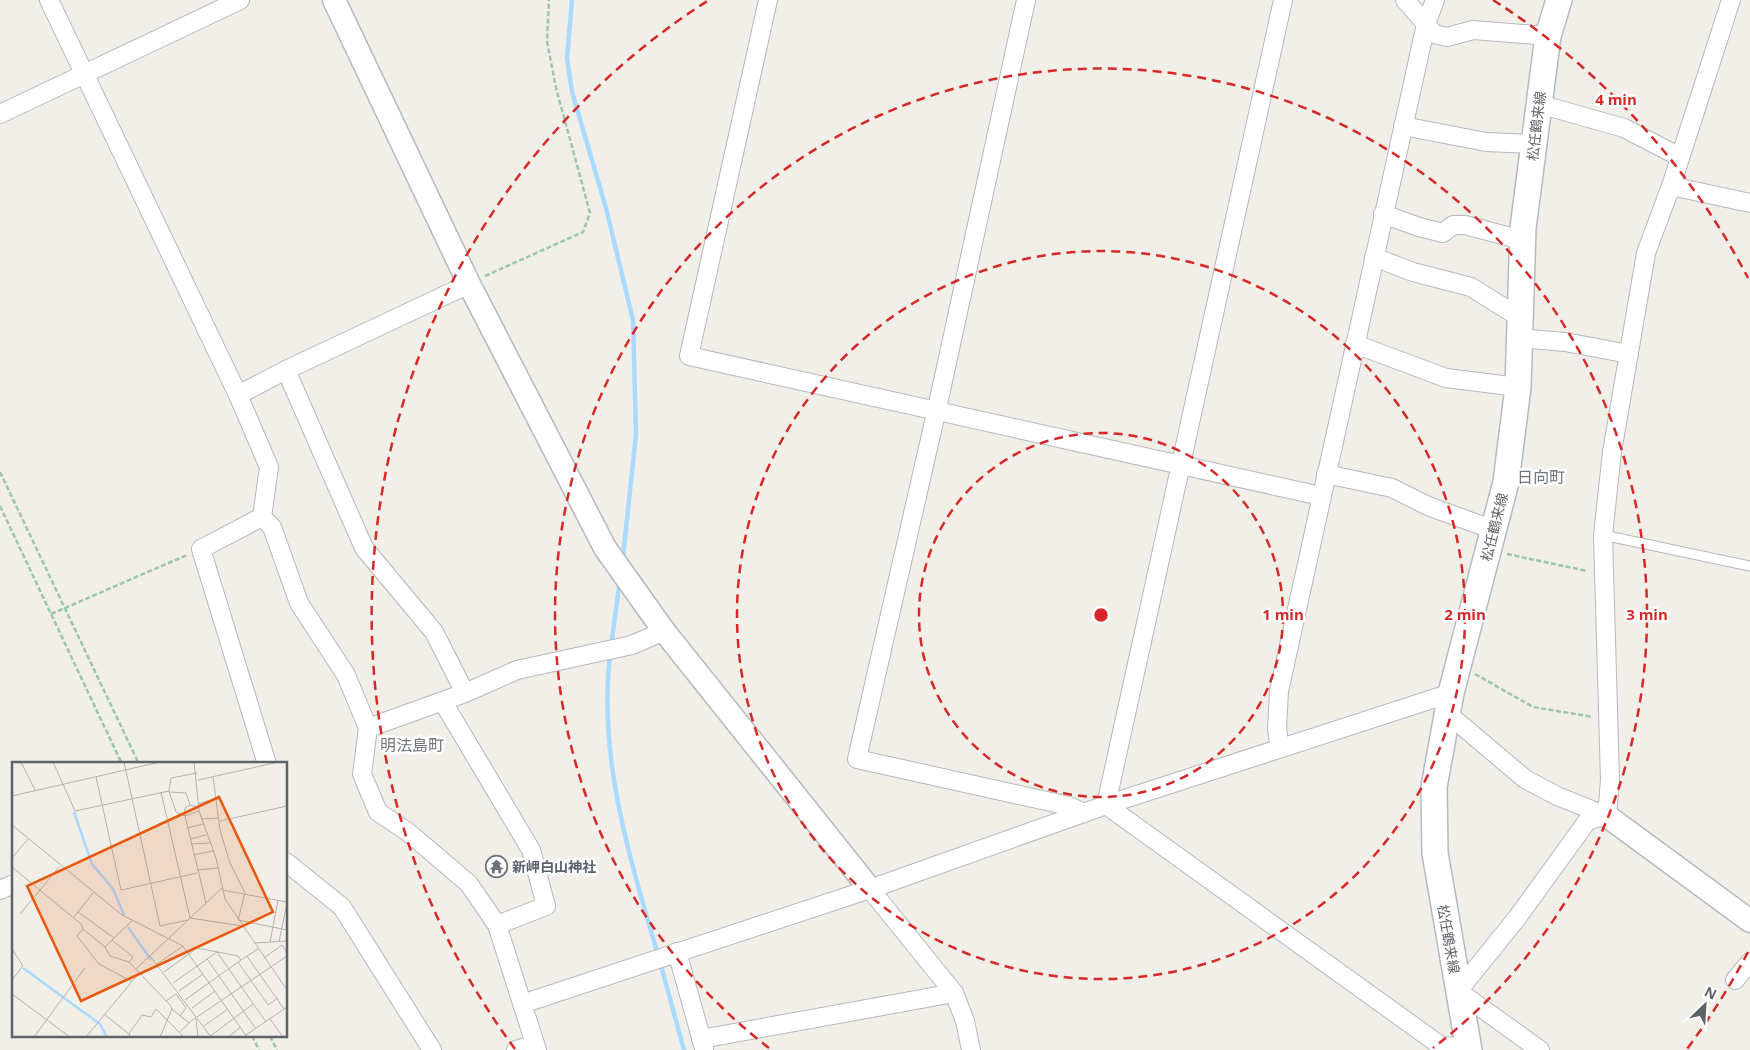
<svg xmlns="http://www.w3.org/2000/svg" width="1750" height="1050" viewBox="0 0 1750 1050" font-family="'Open Sans','Noto Sans JP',sans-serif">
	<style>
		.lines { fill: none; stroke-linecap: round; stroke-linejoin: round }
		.stream { stroke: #aadaff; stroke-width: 4.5 }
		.service-casing { stroke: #b5b8bc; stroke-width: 11 }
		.minor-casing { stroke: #b5b8bc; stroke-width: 20 }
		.tertiary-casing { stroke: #b5b8bc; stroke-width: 25 }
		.secondary-casing { stroke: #b6babf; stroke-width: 28 }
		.path { stroke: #9cc7a9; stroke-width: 2.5; stroke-dasharray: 5 2.5; stroke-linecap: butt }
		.service { stroke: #fff; stroke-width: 9 }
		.minor { stroke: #fff; stroke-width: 18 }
		.tertiary { stroke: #fff; stroke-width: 22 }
		.secondary { stroke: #fff; stroke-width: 25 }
		.ring { fill: none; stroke: #d62828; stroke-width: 2.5; stroke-dasharray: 9 6 }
		.labels { text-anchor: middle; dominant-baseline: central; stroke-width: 5; stroke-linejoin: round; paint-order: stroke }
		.street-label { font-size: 14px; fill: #5f6368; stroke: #fff }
		.worship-label { font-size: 14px; font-weight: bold; fill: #5b616d; stroke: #fff; text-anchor: start }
		.quarter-label { font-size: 16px; fill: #70757a; stroke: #fff }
		.inset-river { fill: none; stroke: #aadaff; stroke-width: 2.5 }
		.inset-road { fill: none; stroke: #b3b3b1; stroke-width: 1 }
		.view { fill: #e8590c; fill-opacity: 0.15; stroke: #e8590c; stroke-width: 2.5 }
		.inset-edge { fill: none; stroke: #5f6368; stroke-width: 2.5 }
		.centre { fill: #d62828; stroke: #fff; stroke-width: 2.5 }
		.ring-label { font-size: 15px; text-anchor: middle; font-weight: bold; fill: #d62828; stroke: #fff; stroke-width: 5; stroke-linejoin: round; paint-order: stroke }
	</style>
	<rect width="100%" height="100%" fill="#f1efe8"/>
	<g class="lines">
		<!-- stream -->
		<g class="stream">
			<polyline points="572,0 567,58 572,92 606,208 633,320 636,434 623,557"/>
			<polyline points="611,646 619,587"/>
			<path d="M610 654C598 757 629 856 658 955"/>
			<polyline points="660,962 684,1050"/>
		</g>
		<defs>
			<polyline id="service" points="1603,535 1750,566"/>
			<g id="minor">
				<polyline points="49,0 238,395 269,467 262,517"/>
				<polyline points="768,0 689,356 1321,496"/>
				<polyline points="1026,0 936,413 857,759 1069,806 1084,813"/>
				<polyline points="1435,0 1426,24 1434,34 1447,37 1473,30 1548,36"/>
				<polyline points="1539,104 1624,128 1680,157"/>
				<polyline points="0,114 240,0"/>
				<polyline points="1403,126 1486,142 1534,144"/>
				<polyline points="1671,186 1750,203"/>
				<polyline points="1383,214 1419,227 1443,233 1453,225 1465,225 1522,240"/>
				<polyline points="1374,257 1413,272 1471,287 1519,317"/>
				<polyline points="1519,338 1565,342 1629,354"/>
				<polyline points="1355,344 1446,378 1518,387"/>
				<polyline points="286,370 364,548 434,632 465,693 368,728"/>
				<polyline points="238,395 286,370 469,284"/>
				<polyline points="1326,474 1392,488 1428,506 1494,530"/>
				<polyline points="262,517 272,527 299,603 346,675 368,728 362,774 378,812 408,832 469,884 497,925 537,1050"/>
				<polyline points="262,517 201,549 267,764"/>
				<polyline points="465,693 517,670 632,645 664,631"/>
				<polyline points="443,702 531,850 546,906 497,925"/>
				<polyline points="1447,713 1525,779 1557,796 1607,816"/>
				<polyline points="1280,748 1277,729 1279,691 1426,24 1405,0"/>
				<polyline points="1106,805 1283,0"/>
				<polyline points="1106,805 1441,1046 1469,1047"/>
				<polyline points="286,862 342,907 432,1050"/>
				<polyline points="870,889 954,993 965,1021 971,1050"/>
				<polyline points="0,890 14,884"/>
				<polyline points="677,952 704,1048"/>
				<polyline points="1735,980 1750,962"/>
				<polyline points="522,1004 870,889 1106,805 1451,693"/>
				<polyline points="701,1039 954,993"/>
				<polyline points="516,1050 535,1044"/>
				<polyline points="1540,1050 1458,991 1517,918 1588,820 1607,816 1610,780 1603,535 1612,452 1646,253 1671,186 1731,0"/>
			</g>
			<g id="tertiary">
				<polyline points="334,0 469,284 605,548 664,631 870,889"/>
				<polyline points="1607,816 1750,921"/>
			</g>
			<polyline id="secondary" points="1469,1050 1435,853 1434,787 1451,693 1506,482 1518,387 1523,228 1548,36 1559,0"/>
		</defs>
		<!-- service casing -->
		<use href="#service" class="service-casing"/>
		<!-- minor casing -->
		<use href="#minor" class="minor-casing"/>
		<!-- tertiary casing -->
		<use href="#tertiary" class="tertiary-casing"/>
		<!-- secondary casing -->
		<use href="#secondary" class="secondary-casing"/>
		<!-- path -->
		<g class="path">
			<polyline points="485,276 583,232 590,213 556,88 547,41 549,0"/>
			<polyline points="0,472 139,764"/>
			<polyline points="0,506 122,764"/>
			<polyline points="1507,554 1587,571"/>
			<polyline points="51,614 187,555"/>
			<polyline points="1475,674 1533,707 1593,717"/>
			<polyline points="252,1036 259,1050"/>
			<polyline points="270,1036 277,1050"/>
		</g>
		<!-- service -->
		<use href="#service" class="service"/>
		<!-- minor -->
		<use href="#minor" class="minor"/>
		<!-- tertiary -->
		<use href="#tertiary" class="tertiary"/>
		<!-- secondary -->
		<use href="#secondary" class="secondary"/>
	</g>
	<!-- distance rings -->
	<g class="ring">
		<circle cx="1101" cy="615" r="182"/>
		<circle cx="1101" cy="615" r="364"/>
		<path d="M769 1048A546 546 0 1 1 1433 1048"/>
		<path d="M1748 952A729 729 0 0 1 1687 1049M515 1049A729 729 0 0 1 709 0M1493 0A729 729 0 0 1 1748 278"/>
	</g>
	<!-- icons -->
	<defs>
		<symbol id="temple-ring" viewBox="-11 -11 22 22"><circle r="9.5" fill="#fff" stroke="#6b7280" stroke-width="1.5"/><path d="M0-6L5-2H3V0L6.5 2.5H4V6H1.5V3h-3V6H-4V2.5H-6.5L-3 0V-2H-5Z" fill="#6b7280"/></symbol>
	</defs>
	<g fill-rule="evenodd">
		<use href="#temple-ring" x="484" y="854" width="25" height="25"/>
	</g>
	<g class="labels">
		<!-- street labels -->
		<g class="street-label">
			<text transform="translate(1536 126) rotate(-83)">松任鶴来線</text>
			<text transform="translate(1494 527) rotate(-76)">松任鶴来線</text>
			<text transform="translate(1449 939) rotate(80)">松任鶴来線</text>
		</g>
		<!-- worship labels -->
		<g class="worship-label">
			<text x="512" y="866">新岬白山神社</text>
		</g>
		<!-- quarter labels -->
		<g class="quarter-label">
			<text x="1541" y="477">日向町</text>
			<text x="412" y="745">明法島町</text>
		</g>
	</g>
	<!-- overview -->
	<g transform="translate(12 762)">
		<rect width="275" height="275" fill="#f1efe8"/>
		<path class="inset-river" d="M62 50 80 102 101 127 112 153M116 165 139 198M11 206 88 262 95 275"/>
		<path class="inset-road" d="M9 0 23 28M41 0 63 49 157 29M112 0 148 164 176 158M182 0 187 49 204 96 213 137 275 228M185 11 159 16 157 29 164 50 173 54 194 141M84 15 109 128 185 111M201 15 208 68 218 101 233 131 226 158 275 168M186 18 267 0M149 30 178 156M159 30 174 31 178 43 186 45M0 34 148 0M186 42 205 36M178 43 173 46V54L187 49M189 57 207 56M208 59 275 44M0 63 110 153 171 184 235 275M175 66 191 62M178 77 194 73M179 82 198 81M181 93 201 89M0 96 16 77M0 105 69 162 71 167 93 185 98 194 117 200 159 244 160 247 148 275M185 108 206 106M210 128 275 140M66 150 102 176 93 185M8 152 48 104M62 155 81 131M178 156 230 164M71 167 65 174 87 202 119 219M102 176 120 159M100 178 121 195 117 200M258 180 266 138M267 180 275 141M242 181 275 179M0 187 11 204 0 218M138 194 199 275M235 194 272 247M252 196 270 183 275 191M195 197 244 267M226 200 256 243 266 236M145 202 171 184M124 207 210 126M152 210 185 186 226 194 229 198 246 187M161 221 205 190 254 260M167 229 191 212M0 232 58 275M173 238 229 198M154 239 164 232 174 246 168 254M180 246 203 229M160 247 177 261M92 252 117 272M184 257 186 275M258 257 271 275M192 264 216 247M168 270 179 259 275 194M234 273 275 245M22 275 73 206M74 275 127 211M118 275 117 272 130 253 139 255 144 247 172 275M197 275 241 242M216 275 229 265"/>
		<path class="view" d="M207 35 261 150 69 239 15 124Z"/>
		<rect width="275" height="275" class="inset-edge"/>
	</g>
	<circle cx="1101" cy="615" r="8" class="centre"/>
	<g class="ring-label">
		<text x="1616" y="105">4 min</text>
		<text x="1283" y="620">1 min</text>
		<text x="1465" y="620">2 min</text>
		<text x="1647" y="620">3 min</text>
	</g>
	<!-- north arrow -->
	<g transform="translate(1705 1005) rotate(25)" stroke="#ffffff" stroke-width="4" paint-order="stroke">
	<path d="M0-4L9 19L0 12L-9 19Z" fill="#5f6368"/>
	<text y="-8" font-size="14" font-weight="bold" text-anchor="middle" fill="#5f6368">N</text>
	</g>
</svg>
